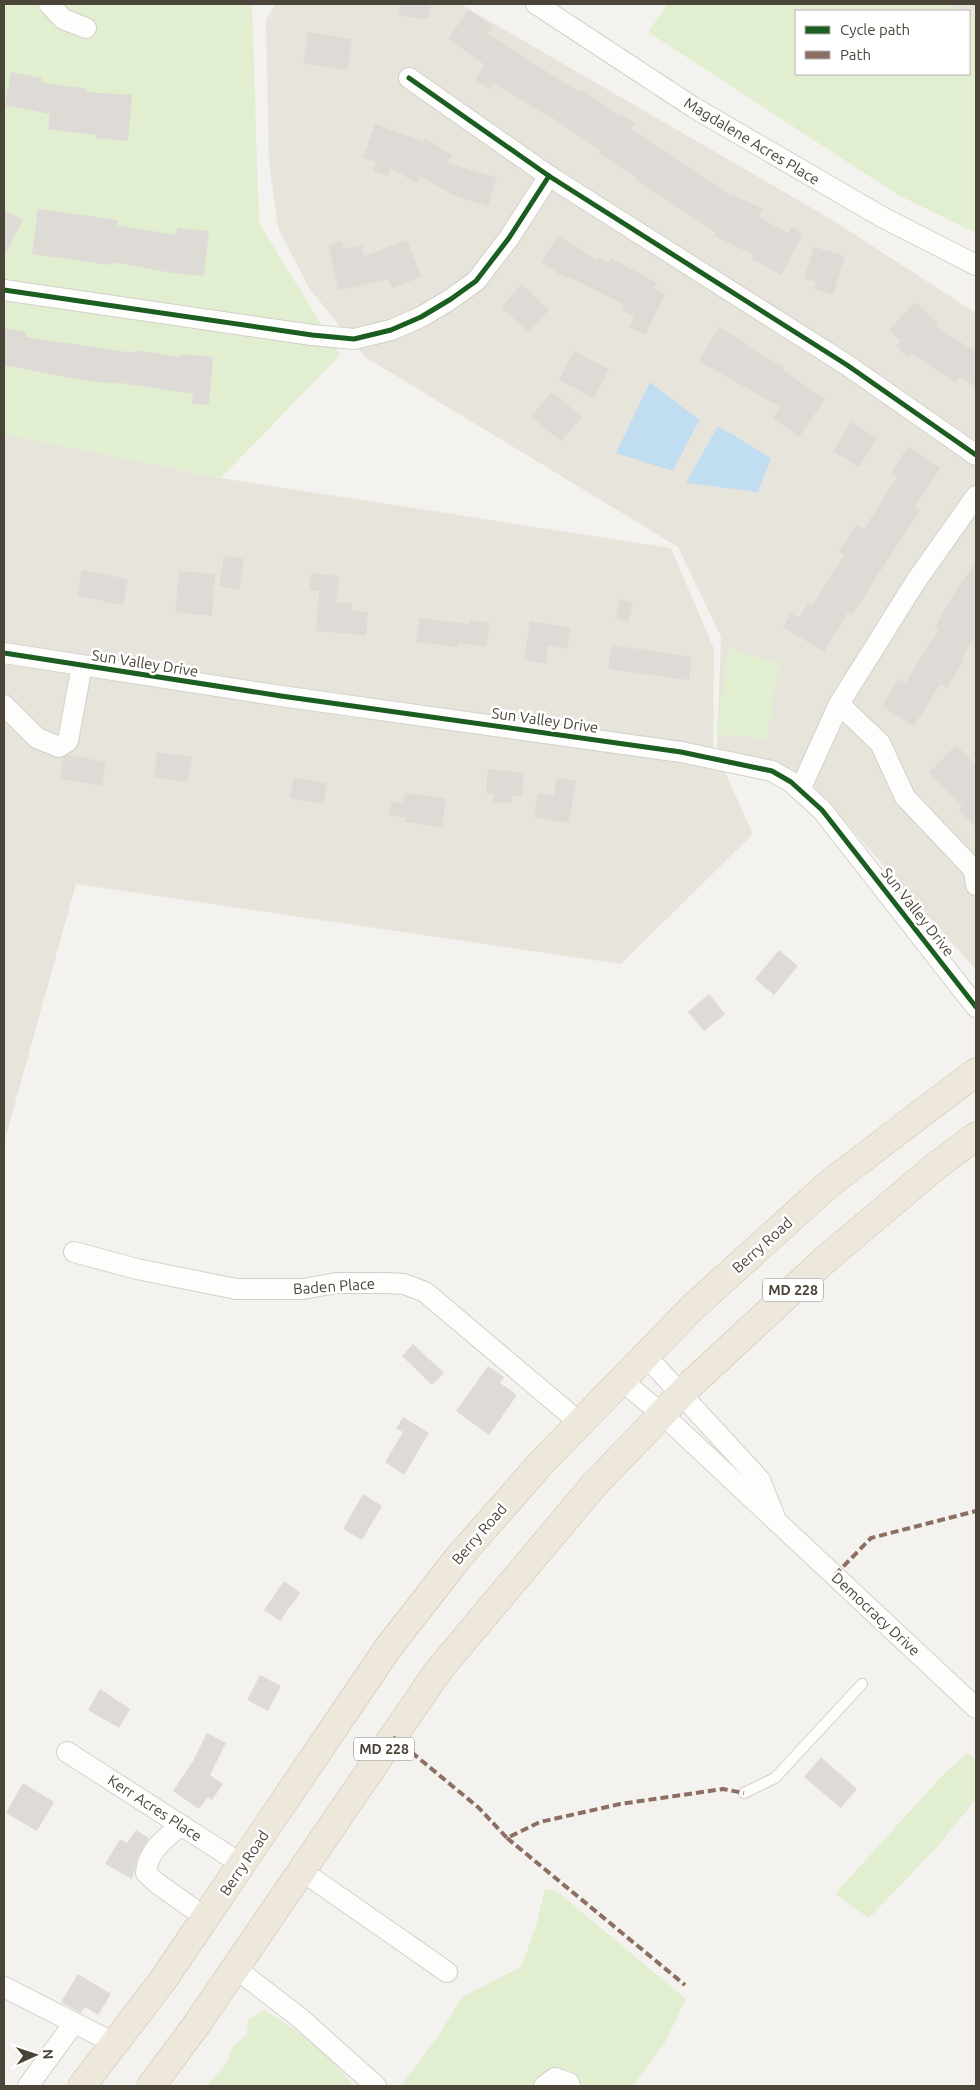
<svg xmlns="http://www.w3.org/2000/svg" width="980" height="2090" viewBox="0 0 980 2090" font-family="Ubuntu,sans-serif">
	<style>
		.residential { fill: #e7e4dc }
		.green { fill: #e1eecf }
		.water { fill: #c0ddf1 }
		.building { fill: #dedbd6 }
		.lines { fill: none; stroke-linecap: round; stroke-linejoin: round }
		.lane-casing { stroke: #d2d0cb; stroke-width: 12 }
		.street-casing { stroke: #d2d0cb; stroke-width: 22 }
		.highway-casing { stroke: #ccbfa9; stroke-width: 29 }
		.lane { stroke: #fdfdfc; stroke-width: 10 }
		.street { stroke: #fdfdfc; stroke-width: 20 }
		.highway { stroke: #ede8db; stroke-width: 28 }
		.quiet { stroke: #8d6e63; stroke-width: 4; stroke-dasharray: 8 4; stroke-linecap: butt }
		.cycleway-casing { stroke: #fff; stroke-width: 8 }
		.cycleway { stroke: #1b5e20; stroke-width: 5 }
		.labels { text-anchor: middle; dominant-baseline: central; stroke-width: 5; stroke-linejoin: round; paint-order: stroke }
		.shield { fill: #fff; stroke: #817c74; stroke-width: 1 }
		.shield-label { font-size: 14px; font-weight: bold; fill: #4b4439 }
		.street-label { font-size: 15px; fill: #4b4439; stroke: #fff }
	</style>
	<rect width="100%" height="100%" fill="#f4f2ee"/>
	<!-- residential -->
	<g class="residential">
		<polygon points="275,4 460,4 829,218 976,313 976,970 814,787 770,762 717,748 721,637 678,547 365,357 309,288 278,228 269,162 266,20"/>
		<polygon points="947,4 976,4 976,19 969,15 969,11 961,11"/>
		<polygon points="4,434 221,478 671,548 714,649 713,746 753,834 621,964 76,884 4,1143"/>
	</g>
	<!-- green -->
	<g class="green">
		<polygon points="4,4 252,4 259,223 340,355 221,478 4,434"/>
		<polygon points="668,4 947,4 961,11 796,11 796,74 969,74 969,15 976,19 976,233 898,195 648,32"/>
		<polygon points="729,648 779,664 767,739 716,734"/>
		<polygon points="967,1753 976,1760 976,1799 937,1847 869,1918 835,1894 941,1777"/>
		<polygon points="545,1889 555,1890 686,1999 665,2042 633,2086 401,2086 437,2038 462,1997 521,1967 536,1926"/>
		<polygon points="264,2010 294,2029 325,2053 354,2086 206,2086 227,2063 232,2047 247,2035 248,2020"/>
	</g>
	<!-- water -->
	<g class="water">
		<polygon points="650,382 699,420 673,471 616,453"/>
		<polygon points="718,426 771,458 758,492 686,483"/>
	</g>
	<!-- building -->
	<g class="building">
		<polygon points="400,4 431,4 429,19 399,16"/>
		<polygon points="468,10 493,26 488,34 579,92 581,89 621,117 622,115 635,123 631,129 732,196 733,195 763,209 759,217 788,233 792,227 803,234 781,275 752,259 754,255 713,235 715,232 635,179 636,177 598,153 600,150 548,115 547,116 494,83 490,89 475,80 485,65 448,39"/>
		<polygon points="308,32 352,39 348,70 303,63"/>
		<polygon points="11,72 42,78 41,82 87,89 86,92 132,95 128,141 95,138 96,135 48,129 50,114 5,105"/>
		<polygon points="375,124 423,142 425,139 452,155 448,163 497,178 488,206 455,196 420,176 416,183 391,168 388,176 373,171 376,162 363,158"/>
		<polygon points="38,209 118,220 117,225 176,235 177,228 209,231 204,276 172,273 111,262 110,265 32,254"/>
		<polygon points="4,210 23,220 4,256"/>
		<polygon points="558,236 597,260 598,257 609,263 611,258 657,283 654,288 665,294 645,335 629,327 634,317 622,311 625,305 568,276 567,279 541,262"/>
		<polygon points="407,240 421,277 392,288 388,279 339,290 328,245 342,241 344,249 362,245 364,256"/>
		<polygon points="814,247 845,256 833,295 814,289 816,282 804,279"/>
		<polygon points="522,284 549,310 528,332 501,307"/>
		<polygon points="915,302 939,324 937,327 976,352 976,388 960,377 956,383 912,354 908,357 896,346 901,341 889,330"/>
		<polygon points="719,327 747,344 746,346 785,368 783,370 825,399 799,437 773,418 780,407 699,361"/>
		<polygon points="4,328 26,332 26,337 134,353 135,350 180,357 181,354 213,357 209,405 192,404 193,394 114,382 114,384 69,378 4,365"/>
		<polygon points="574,351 609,369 594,398 559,380"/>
		<polygon points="552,392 582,417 561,441 531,416"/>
		<polygon points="851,422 877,438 859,467 833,451"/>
		<polygon points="908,446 940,468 915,507 920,510 852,615 848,612 824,652 783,627 791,613 799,618 808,604 812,606 844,555 839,552 857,524 864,529 897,477 891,473"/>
		<polygon points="224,556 244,559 239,590 219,586"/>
		<polygon points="976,563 976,635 961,659 964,661 947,688 940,684 914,726 882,706 898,679 905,683 939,629 935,627 960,584"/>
		<polygon points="82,570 128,579 123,605 77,596"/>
		<polygon points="179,571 215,574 212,616 175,612"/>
		<polygon points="311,573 339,576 336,602 352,603 352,611 368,612 366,635 316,631 319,591 309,590"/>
		<polygon points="620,599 633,603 628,622 615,618"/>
		<polygon points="419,618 469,624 469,620 490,623 486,647 459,643 458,647 416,642"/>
		<polygon points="530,621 571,628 567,649 548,646 546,663 524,660"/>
		<polygon points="612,645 692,657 689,680 608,669"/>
		<polygon points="956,745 976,765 976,827 958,810 962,806 929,773"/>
		<polygon points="157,752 192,757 188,782 154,777"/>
		<polygon points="68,755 106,762 102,786 60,779 63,758"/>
		<polygon points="488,769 524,773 522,796 512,796 511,803 493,802 493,794 486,793"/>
		<polygon points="294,777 327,783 323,804 290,798"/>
		<polygon points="557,777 576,781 569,823 534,817 538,793 554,796"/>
		<polygon points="404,793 446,798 442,827 406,822 406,818 389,815 391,801 403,803"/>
		<polygon points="779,950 798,966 774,995 755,979"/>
		<polygon points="709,994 725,1014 704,1031 688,1012"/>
		<polygon points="413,1344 444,1373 432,1385 402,1356"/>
		<polygon points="488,1366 504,1377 500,1383 517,1395 489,1435 456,1411"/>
		<polygon points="403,1417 429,1433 404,1475 385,1462 403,1432 396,1429"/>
		<polygon points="363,1494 382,1506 362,1540 343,1529"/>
		<polygon points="284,1581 300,1593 280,1621 264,1610"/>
		<polygon points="260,1675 281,1686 268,1711 247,1700"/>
		<polygon points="100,1689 130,1709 119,1728 88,1710"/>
		<polygon points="207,1733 226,1743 210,1775 223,1784 212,1800 208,1797 199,1809 173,1791 193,1761"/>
		<polygon points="821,1757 857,1789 841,1808 804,1777"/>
		<polygon points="23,1783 54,1802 37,1831 6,1813"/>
		<polygon points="136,1830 149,1838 139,1854 132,1879 105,1864 120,1839 127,1843"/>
		<polygon points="78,1974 111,1994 98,2015 85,2007 81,2013 61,2002"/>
	</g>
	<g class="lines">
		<defs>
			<polyline id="lane" points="744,1793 775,1778 862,1684"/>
			<g id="street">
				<polyline points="49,4 63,19 86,28"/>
				<polyline points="536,4 693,107 882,217 976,265"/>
				<polyline points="409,78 549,176 847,365 976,455"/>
				<polyline points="4,290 312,335 354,339 391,330 421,317 451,299 476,281 509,238 549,176"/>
				<polyline points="4,653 281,696 681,752 772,771 791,782 822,810 976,1007"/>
				<polyline points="839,704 880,743 905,797 974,870 976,885"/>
				<polyline points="4,705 37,738 59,747 68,741 82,665"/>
				<polyline points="800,790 839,704 916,581 976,496"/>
				<polyline points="74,1252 137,1269 236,1289 303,1289 336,1283 385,1283 404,1284 425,1292 579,1422"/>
				<polyline points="645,1355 760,1480 774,1515"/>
				<polyline points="621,1380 662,1414 976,1708"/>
				<polyline points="67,1752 243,1865"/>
				<path d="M181 1825C166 1838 147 1851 146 1873L158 1884 206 1918"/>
				<polyline points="302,1871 447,1972"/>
				<polyline points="235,1968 300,2018 376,2086"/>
				<polyline points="4,1987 116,2044"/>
				<polyline points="28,2086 74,2023"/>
				<polyline points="544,2086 555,2078 569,2083 570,2086"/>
			</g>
			<g id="highway">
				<polyline points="82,2086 163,1980 388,1648 458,1558 542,1462 693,1307 830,1183 976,1072"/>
				<polyline points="151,2086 197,2024 438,1671 594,1485 691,1384 827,1258 935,1167 976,1136"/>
			</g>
		</defs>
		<!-- lane casing -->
		<use href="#lane" class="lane-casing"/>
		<!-- street casing -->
		<use href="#street" class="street-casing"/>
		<!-- highway casing -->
		<use href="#highway" class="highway-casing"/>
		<!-- lane -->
		<use href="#lane" class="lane"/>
		<!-- street -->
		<use href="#street" class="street"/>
		<!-- highway -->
		<use href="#highway" class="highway"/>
		<!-- quiet -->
		<g class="quiet">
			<polyline points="835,1575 871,1538 976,1511"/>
			<polyline points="393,1737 479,1808 507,1838 540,1822 620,1804 723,1789 744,1793"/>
			<polyline points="507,1838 685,1985"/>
		</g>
		<defs>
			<g id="cycleway">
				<polyline points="409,78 549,176 847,365 976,455"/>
				<polyline points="4,290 312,335 354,339 391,330 421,317 451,299 476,281 509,238 549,176"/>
				<polyline points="4,653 281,696 681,752 772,771 791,782 822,810 976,1007"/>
			</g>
		</defs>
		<!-- cycleway casing -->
		<use href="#cycleway" class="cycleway-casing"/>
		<!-- cycleway -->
		<use href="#cycleway" class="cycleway"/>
	</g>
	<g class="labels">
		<!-- shield labels -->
		<g class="shield">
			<rect x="763" y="1278.5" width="60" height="23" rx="4"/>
			<rect x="354" y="1737.5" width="60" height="23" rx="4"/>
		</g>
		<g class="shield-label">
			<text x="793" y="1290">MD 228</text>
			<text x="384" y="1749">MD 228</text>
		</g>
		<!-- street labels -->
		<g class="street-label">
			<text transform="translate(752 141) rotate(31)">Magdalene Acres Place</text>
			<text transform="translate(145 663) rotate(9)">Sun Valley Drive</text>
			<text transform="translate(545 720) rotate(8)">Sun Valley Drive</text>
			<text transform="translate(918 912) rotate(52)">Sun Valley Drive</text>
			<text transform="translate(762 1245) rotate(-42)">Berry Road</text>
			<text transform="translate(334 1286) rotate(-4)">Baden Place</text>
			<text transform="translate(479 1534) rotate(-49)">Berry Road</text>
			<text transform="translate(876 1614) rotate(43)">Democracy Drive</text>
			<text transform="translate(155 1808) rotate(33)">Kerr Acres Place</text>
			<text transform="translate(244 1863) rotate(-56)">Berry Road</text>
		</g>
	</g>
	<!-- border -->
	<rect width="980" height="2090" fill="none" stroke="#4b4439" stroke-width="10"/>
	<!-- legend -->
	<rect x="795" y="10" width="175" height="65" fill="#ffffff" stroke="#b7b4b0"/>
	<rect x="805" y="26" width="25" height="8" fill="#1b5e20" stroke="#b7b4b0"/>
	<text x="840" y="35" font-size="15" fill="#4b4439">Cycle path</text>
	<rect x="805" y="51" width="25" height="8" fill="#8d6e63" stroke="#b7b4b0"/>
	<text x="840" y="60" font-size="15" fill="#4b4439">Path</text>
	<!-- north arrow -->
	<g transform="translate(35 2055) rotate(87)" stroke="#ffffff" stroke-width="4" paint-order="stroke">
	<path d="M0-4L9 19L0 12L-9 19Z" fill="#4b4439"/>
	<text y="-8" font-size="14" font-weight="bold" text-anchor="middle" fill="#4b4439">N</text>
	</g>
</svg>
